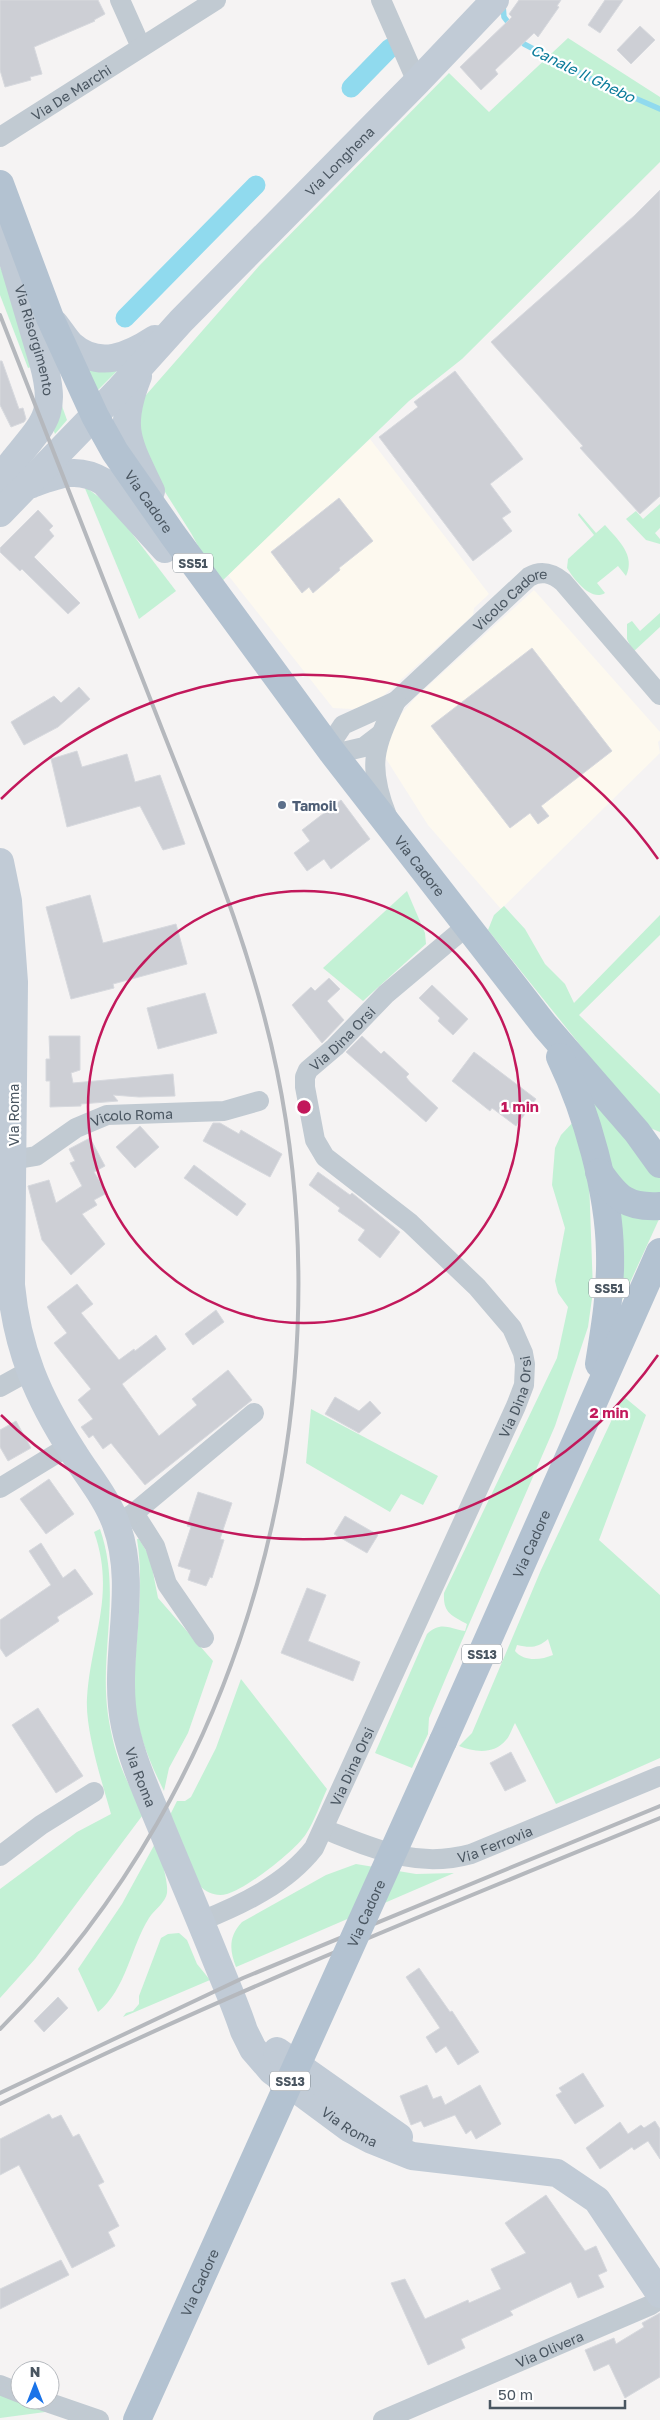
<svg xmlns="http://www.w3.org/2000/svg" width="660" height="2420" viewBox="0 0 660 2420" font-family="'Golos Text',sans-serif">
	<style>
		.commercial { fill: #fdf9ef }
		.green { fill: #c3f1d5; fill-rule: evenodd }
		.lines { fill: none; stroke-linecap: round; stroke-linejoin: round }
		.stream { stroke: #90daee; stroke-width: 5.5 }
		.canal { stroke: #90daee; stroke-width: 19 }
		.building { fill: #cdcfd5; stroke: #d7d9de }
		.street { stroke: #c1cad2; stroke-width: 20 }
		.secondary { stroke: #c1cbd6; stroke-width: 28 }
		.primary { stroke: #b3c2d1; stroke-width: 28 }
		.rail { stroke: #b5b8bd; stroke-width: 4 }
		.primary-bridge { stroke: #b3c2d1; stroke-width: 28 }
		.ring { fill: none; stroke: #c2185b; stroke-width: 2.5 }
		.service-dot { fill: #5c6f8a; stroke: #fff; stroke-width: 2 }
		.labels { text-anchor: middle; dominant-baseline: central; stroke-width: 4.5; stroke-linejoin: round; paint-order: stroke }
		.shield { fill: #fff; stroke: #808990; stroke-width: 1 }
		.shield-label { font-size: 12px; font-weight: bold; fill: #4a5661 }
		.street-label { font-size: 14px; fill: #4a5661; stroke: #fff }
		.service-label { font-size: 14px; font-weight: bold; fill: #4e5e75; stroke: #fff; text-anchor: start }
		.water-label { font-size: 15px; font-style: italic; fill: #0c7c9b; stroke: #fff }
		.centre { fill: #c2185b; stroke: #fff; stroke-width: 2.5 }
		.ring-label { font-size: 15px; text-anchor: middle; font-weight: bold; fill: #c2185b; stroke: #fff; stroke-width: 4.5; stroke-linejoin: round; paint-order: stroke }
	</style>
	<rect width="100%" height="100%" fill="#f5f3f3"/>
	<!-- commercial -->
	<g class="commercial">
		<polygon points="370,439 489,594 474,608 473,615 383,696 364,707 352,709 333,708 228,575"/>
		<polygon points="534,590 660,732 660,740 658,742 660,753 501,909 428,825 383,754 398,718 415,698"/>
	</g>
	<!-- green -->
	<g class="green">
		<polygon points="568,38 660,97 660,162 462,359 409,401 219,584 191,533 141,454 139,403 259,266 449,73 489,112"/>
		<polygon points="0,266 37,365 28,368 0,295"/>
		<polygon points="76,358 122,366 96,392"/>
		<polygon points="58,395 67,420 55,434 51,424"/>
		<polygon points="84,486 111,506 176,591 139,619"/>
		<polygon points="660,504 660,528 655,533 660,539 660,544 646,540 626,519 636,511 643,519"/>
		<path d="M579 513 596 533 605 525C618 540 636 555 626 576L618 566 597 583 605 593C591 602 574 579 567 568L568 559 594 535 578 515Z"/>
		<polygon points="660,613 660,627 633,652 627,639 627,624 632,621 640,631"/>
		<polygon points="407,891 425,933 426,944 363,1001 323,968"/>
		<polygon points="504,906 525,929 545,964 565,984 574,1003 660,915 660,935 579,1015 660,1094 660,1132 645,1126 488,930 494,915"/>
		<polygon points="577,1075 660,1176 660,1197 617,1187"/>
		<path d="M575 1120 589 1179 593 1291 588 1327 555 1426 447 1675 429 1718 428 1734 412 1768 375 1753 427 1634C440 1621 449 1628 465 1631L467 1624C451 1615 443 1613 444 1593L557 1358 568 1307 558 1293 555 1281 565 1228 552 1185 555 1148 561 1135Z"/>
		<polygon points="617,1207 660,1217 622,1300"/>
		<path d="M623 1396 646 1415 599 1540 660 1595V1758L556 1804 515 1723C512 1728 510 1736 506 1740 494 1755 474 1752 459 1746L472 1733 541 1570ZM548 1639 553 1655C541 1660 524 1662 515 1651L517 1645C530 1648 538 1648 548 1639Z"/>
		<polygon points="311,1409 438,1476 423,1505 401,1494 390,1512 306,1463"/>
		<path d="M100 1529C122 1592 99 1652 108 1715 111 1735 116 1755 124 1774 130 1788 139 1802 142 1816L35 1959 0 1998V1889L77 1832 111 1814C102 1782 85 1730 87 1698 91 1637 116 1594 94 1532Z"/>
		<path d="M137 1539H139L150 1557 158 1598 213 1661 188 1733 169 1768 164 1791C148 1759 134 1725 134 1688 135 1638 145 1590 137 1539Z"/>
		<path d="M241 1679 327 1789C320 1804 315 1820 306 1834 295 1851 246 1889 227 1894 217 1897 207 1893 200 1886L170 1815 177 1801H185L191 1797 216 1748Z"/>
		<path d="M157 1840C159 1852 169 1883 167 1893 166 1902 154 1910 149 1918 131 1946 126 1990 98 2012L78 1969 122 1904Z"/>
		<path d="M356 1864 416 1874 454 1873 236 1967C229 1949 229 1936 242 1922L326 1875Z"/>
		<polygon points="179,1933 187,1940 197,1964 210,1980 123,2017 126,2013 133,2011 139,2004 139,1996 161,1938 168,1934"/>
		<polygon points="0,2377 20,2400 41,2400 68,2409 0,2418"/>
	</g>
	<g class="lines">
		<!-- stream -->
		<g class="stream">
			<polyline points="503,5 504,17 511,26"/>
			<polyline points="519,37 524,44 591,79 660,109"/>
		</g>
		<!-- canal -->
		<g class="canal">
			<polyline points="351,88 390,48"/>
			<polyline points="125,318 256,185"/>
		</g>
	</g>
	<!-- building -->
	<g class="building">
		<polygon points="0,0 98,0 105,14 94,20 95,21 34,47 42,74 30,77 31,80 5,87 0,70"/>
		<polygon points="519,0 561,0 557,6 559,7 538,37 534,33 495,70 498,74 481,90 460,67 512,17 509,14"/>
		<polygon points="605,0 623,0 600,33 588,25"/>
		<polygon points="640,26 655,40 631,64 617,50"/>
		<polygon points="660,190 660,496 640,514 580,448 583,446 491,342 634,216"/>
		<polygon points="0,361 2,361 19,409 23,408 26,419 24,422 11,427 0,405"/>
		<polygon points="455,371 523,459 490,484 511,512 502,518 512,531 473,561 379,437 418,407 414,402"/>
		<polygon points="339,498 373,541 339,568 340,570 313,593 309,587 302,593 271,552"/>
		<polygon points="38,510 53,526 49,530 54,536 34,557 80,603 68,614 22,569 20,571 0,552 0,548"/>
		<polygon points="532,648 612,751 541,806 549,816 538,824 530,813 510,828 431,726"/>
		<polygon points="79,687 90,699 58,727 24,745 11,722 54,696 61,703"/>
		<polygon points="77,751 82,767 127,754 135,782 160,775 185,844 163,850 140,806 67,827 51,759"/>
		<polygon points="341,800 370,839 331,869 324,859 307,871 294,853 310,841 302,830"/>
		<polygon points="90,895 103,943 176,924 187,964 113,984 114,988 71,999 46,907"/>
		<polygon points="329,978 340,989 327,1001 344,1020 322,1043 292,1005 311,987 315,991"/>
		<polygon points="432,985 468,1019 453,1035 438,1021 440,1018 419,998"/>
		<polygon points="205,993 217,1033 158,1049 147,1008"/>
		<polygon points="49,1036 80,1036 80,1070 71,1073 73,1083 173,1074 175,1096 139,1097 113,1095 118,1101 81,1104 81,1106 50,1107 50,1081 46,1081 46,1059 50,1059"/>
		<polygon points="362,1036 381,1054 384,1051 409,1074 406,1077 410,1082 438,1108 426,1122 346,1052"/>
		<polygon points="474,1052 536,1099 516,1126 492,1108 490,1111 452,1081"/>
		<polygon points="213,1123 220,1123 239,1134 241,1130 282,1154 270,1177 203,1141"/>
		<polygon points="140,1126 159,1147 135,1168 116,1147"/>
		<polygon points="90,1138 105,1166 94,1172 107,1193 94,1200 97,1205 82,1214 105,1244 71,1275 42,1240 28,1186 49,1180 56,1203 82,1186 70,1163 75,1161 69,1149"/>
		<polygon points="194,1165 246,1204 237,1216 184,1178"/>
		<polygon points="318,1172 350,1195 352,1193 400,1232 380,1258 358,1240 365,1230 338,1211 340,1208 309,1185"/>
		<polygon points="77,1284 93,1304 81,1313 119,1360 134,1349 135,1351 156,1335 166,1349 122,1384 159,1436 197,1405 192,1399 228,1370 252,1400 145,1485 111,1443 103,1449 93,1435 89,1438 81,1427 93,1419 78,1400 91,1389 54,1343 67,1333 47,1307"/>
		<polygon points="216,1310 224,1322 193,1345 185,1334"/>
		<polygon points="335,1397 359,1411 370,1401 381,1413 359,1433 325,1414"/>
		<polygon points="16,1421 31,1448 8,1461 0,1447 0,1430"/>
		<polygon points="49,1479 74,1514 46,1534 20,1499"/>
		<polygon points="198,1492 232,1503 220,1539 224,1540 212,1578 210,1577 206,1586 188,1580 191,1570 178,1566 191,1527 187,1526"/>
		<polygon points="345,1516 378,1535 367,1553 334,1534"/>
		<polygon points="41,1543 63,1578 75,1569 93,1594 57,1617 59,1621 6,1657 0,1648 0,1620 51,1585 29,1551"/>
		<polygon points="307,1588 326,1595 308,1641 360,1662 353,1681 281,1653"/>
		<polygon points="38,1708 83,1776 56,1793 12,1725"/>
		<polygon points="511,1752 526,1781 505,1791 490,1763"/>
		<polygon points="419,1968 450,2012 452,2011 479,2052 458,2065 446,2046 436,2053 426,2037 440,2028 406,1977"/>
		<polygon points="58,1997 68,2008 44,2032 34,2021"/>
		<polygon points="583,2073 604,2106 575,2124 556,2095 562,2092 559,2088"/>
		<polygon points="427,2085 433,2099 441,2096 445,2105 480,2085 501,2124 476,2139 471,2130 466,2134 455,2115 424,2127 421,2121 411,2125 400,2096"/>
		<polygon points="49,2114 52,2119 61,2115 73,2137 79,2134 104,2182 98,2185 119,2226 108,2232 115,2246 72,2268 19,2165 0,2175 0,2139"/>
		<polygon points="655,2121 660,2129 660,2159 648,2141 634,2150 632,2147 600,2169 586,2148 620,2122 628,2134 641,2125 644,2128"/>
		<polygon points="546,2195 585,2251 596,2246 607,2271 598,2275 604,2287 578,2298 571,2282 510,2311 513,2315 461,2339 465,2348 428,2365 391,2283 405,2279 425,2319 468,2300 469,2303 501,2289 491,2269 526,2253 505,2223"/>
		<polygon points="61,2260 69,2275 0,2309 0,2289"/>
		<polygon points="660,2313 660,2377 625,2398 609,2364 594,2371 585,2350 614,2338 616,2344 644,2327 642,2323"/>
	</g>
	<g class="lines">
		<!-- street -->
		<g class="street">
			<polyline points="120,0 141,47"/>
			<polyline points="381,0 417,82"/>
			<path id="s1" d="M0 137 216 0"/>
			<path id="s2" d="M332 752 335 737 343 725 396 701 529 577C541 570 552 573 563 582L660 695"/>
			<polyline points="334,754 364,747 381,734"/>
			<path d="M387 816C367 765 374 748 396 701"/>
			<path id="s3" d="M12 1160 36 1156 76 1128 107 1115 224 1111 259 1101"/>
			<polyline points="0,1387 29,1371"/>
			<polyline points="0,1488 69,1446"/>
			<polyline points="134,1513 155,1546 167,1584 204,1638"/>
			<polyline points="116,1524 134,1513 254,1413"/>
			<path id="s4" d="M324 1829C375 1849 416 1869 471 1854L660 1776"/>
			<polyline points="0,1856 41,1825 94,1792"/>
			<path id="s5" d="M201 1921C241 1905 286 1884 314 1848L516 1406 524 1385 525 1364 523 1353 512 1328 477 1287 410 1223 325 1157 315 1140 305 1087V1077L308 1070 335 1047 386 994 467 926"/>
			<polyline points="0,2385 20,2393"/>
			<polyline points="41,2400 99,2420"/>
			<path id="s6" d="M383 2420 651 2305 660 2299"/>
		</g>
		<!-- secondary -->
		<g class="secondary">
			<path id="s7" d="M0 217 43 362C57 413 46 421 15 459 9 467 2 474 0 485"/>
			<path d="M54 323C60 330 65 339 71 345 99 370 129 356 155 339"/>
			<path d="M138 376C117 429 128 442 151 491"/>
			<path d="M32 484C59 474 78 466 104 482L165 549"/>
			<path id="s8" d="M0 513 118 391 181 321 417 82 495 0"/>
			<path id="s9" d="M0 862 8 901 14 982 11 1285C17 1349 38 1398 73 1452 87 1475 107 1498 116 1524 140 1590 111 1659 125 1726 132 1760 147 1792 160 1824 178 1868 197 1912 215 1957 225 1982 236 2006 244 2031L253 2049 272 2071 349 2128 372 2140 412 2156 557 2173 597 2200 660 2294"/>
			<polyline points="277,2051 399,2137"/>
		</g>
		<!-- primary -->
		<g class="primary">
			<path id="s10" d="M0 184 50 318 95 416 115 452 173 535 332 752 545 1026 637 1132 660 1164"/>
			<path d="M560 1057C587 1113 609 1191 610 1253 611 1291 605 1327 599 1364"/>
			<path d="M599 1172C617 1198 627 1208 660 1206"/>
			<path id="s11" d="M443 1741 660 1252"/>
		</g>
		<!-- rail -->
		<g class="rail">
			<path d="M0 315C54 453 108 591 162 729 206 841 253 953 277 1071 346 1408 247 1784 0 2029"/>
			<polyline points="0,2093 243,1978 660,1806"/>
			<path d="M0 2104C215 1998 438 1909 660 1818"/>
		</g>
		<!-- primary-bridge -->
		<path class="primary-bridge" id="s12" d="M137 2420 443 1741"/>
	</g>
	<!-- distance rings -->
	<g class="ring">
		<circle cx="304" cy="1107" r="216"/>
		<path d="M658 1355A432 432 0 0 1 1 1415M1 799A432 432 0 0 1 658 859"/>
	</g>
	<!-- markers -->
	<circle class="service-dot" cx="282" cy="805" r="5"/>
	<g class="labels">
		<!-- shield labels -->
		<g class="shield">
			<rect x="173" y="553.5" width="40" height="19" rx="4"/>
			<rect x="589" y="1278.5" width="40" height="19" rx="4"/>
			<rect x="462" y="1644.5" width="40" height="19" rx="4"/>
			<rect x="270" y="2071.5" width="40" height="19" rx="4"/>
		</g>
		<g class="shield-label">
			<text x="193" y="563">SS51</text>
			<text x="609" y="1288">SS51</text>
			<text x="482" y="1654">SS13</text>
			<text x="290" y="2081">SS13</text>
		</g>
		<!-- street labels -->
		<g class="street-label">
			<text stroke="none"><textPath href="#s1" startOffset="84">Via De Marchi</textPath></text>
			<text stroke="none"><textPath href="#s8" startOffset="489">Via Longhena</textPath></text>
			<text stroke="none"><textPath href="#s7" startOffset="128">Via Risorgimento</textPath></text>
			<text stroke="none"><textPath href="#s10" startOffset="352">Via Cadore</textPath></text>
			<text stroke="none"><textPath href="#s2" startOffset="242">Vicolo Cadore</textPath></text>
			<text stroke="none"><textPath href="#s10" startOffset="806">Via Cadore</textPath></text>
			<text stroke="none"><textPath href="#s5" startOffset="1096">Via Dina Orsi</textPath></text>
			<text transform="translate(13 1115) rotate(-90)">Via Roma</text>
			<text stroke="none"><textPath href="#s3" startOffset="131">Vicolo Roma</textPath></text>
			<text stroke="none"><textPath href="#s5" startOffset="631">Via Dina Orsi</textPath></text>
			<text stroke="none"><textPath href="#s11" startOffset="216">Via Cadore</textPath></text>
			<text stroke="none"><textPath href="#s5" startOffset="226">Via Dina Orsi</textPath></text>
			<text stroke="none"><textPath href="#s9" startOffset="945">Via Roma</textPath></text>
			<text stroke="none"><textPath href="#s4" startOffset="178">Via Ferrovia</textPath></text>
			<text stroke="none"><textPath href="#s12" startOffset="556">Via Cadore</textPath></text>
			<text stroke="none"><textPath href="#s9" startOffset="1364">Via Roma</textPath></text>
			<text stroke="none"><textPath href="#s12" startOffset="151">Via Cadore</textPath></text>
			<text stroke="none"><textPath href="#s6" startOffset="181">Via Olivera</textPath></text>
		</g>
		<!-- service labels -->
		<g class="service-label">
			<text x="292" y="805">Tamoil</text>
		</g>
		<!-- water labels -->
		<g class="water-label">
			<text transform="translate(583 73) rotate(26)">Canale Il Ghebo</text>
		</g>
	</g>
	<circle cx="304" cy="1107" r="8" class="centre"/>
	<g class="ring-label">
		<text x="520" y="1112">1 min</text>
		<text x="609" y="1418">2 min</text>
	</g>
	<!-- north arrow -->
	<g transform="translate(35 2385)"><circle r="24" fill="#ffffff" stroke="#b7bbc0"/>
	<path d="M0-4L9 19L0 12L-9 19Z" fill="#1a73e8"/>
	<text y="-8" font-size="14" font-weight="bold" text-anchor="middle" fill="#4a5661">N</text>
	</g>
	<!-- scale -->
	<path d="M490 2400v8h135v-8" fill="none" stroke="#4a5661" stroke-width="2.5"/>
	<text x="498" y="2400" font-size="15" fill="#4a5661" stroke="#ffffff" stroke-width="4" paint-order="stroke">50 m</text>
</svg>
